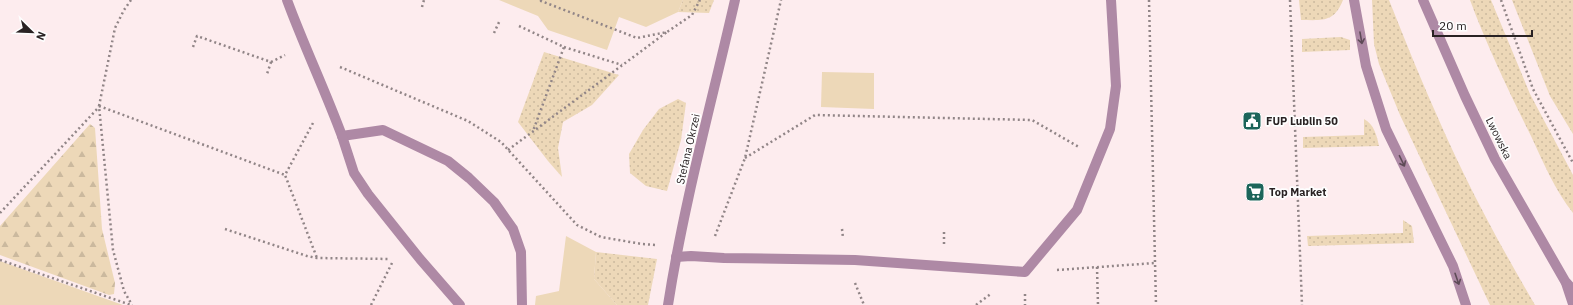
<svg xmlns="http://www.w3.org/2000/svg" width="1573" height="305" viewBox="0 0 1573 305" font-family="'IBM Plex Sans',sans-serif">
	<style>
		.grass { fill: url(#grass-dots) }
		.forest { fill: url(#forest-firs) }
		.green { fill: #edd8b8 }
		.lines { fill: none; stroke-linecap: round; stroke-linejoin: round }
		.path { stroke: #918587; stroke-width: 2.5; stroke-dasharray: 2 3; stroke-linecap: butt }
		.minor { stroke: #ae89a5; stroke-width: 10 }
		.oneway { stroke: #5e4b57 }
		.labels { text-anchor: middle; dominant-baseline: central; stroke-width: 3.5; stroke-linejoin: round; paint-order: stroke }
		.poi-label { font-size: 11px; font-weight: bold; fill: #292223; stroke: #fefefe; text-anchor: start }
		.street-label { font-size: 11px; fill: #292223; stroke: #fefefe }
	</style>
	<defs>
		<pattern id="grass-dots" width="8" height="8" patternUnits="userSpaceOnUse"><rect width="8" height="8" fill="#edd8b8"/><path d="M2 2h.1M6 6h.1" fill="none" stroke="#cbb99e" stroke-width="1.8" stroke-linecap="round"/></pattern>
		<pattern id="forest-firs" width="22" height="20" patternUnits="userSpaceOnUse"><rect width="22" height="20" fill="#edd8b8"/><path d="M5 1l3.5 6h-7zM16 11l3.5 6h-7z" fill="#cbb99e"/></pattern>
	</defs>
	<rect width="100%" height="100%" fill="#fdecee"/>
	<!-- grass -->
	<g class="grass">
		<polygon points="683,0 714,0 709,13 678,12"/>
		<path d="M1299 0H1343C1334 23 1322 20 1301 20Z"/>
		<path d="M1372 0H1389C1406 43 1423 85 1442 127 1469 188 1501 247 1535 305H1490L1400 115 1379 64 1374 44Z"/>
		<path d="M1470 0H1491L1530 94 1573 175V213C1555 190 1543 162 1531 136 1509 92 1487 46 1470 0Z"/>
		<polygon points="1512,0 1573,0 1573,134 1550,96"/>
		<polygon points="1341,37 1350,40 1350,50 1302,52 1302,39"/>
		<polygon points="544,52 619,75 592,105 563,122 558,148 562,177 548,161 518,122"/>
		<polygon points="678,99 686,103 681,140 667,191 646,186 630,173 629,154 643,130 659,109"/>
		<path d="M1364 119C1374 124 1377 136 1379 146L1303 148V137L1364 135Z"/>
		<polygon points="1403,220 1412,226 1414,243 1308,246 1307,236 1403,233"/>
		<polygon points="596,252 657,259 648,305 617,305 594,279"/>
	</g>
	<!-- forest -->
	<polygon class="forest" points="90,124 95,128 102,229 115,283 114,294 109,295 0,255 0,226"/>
	<!-- green -->
	<g class="green">
		<polygon points="499,0 683,0 678,12 646,27 619,17 607,50 548,30 538,16"/>
		<polygon points="822,72 874,73 874,109 821,107"/>
		<polygon points="566,236 596,252 594,279 617,305 535,305 536,296 559,291"/>
		<polygon points="0,261 123,305 0,305"/>
	</g>
	<g class="lines">
		<!-- path -->
		<g class="path">
			<polyline points="131,0 124,10 115,28 99,106 113,250 124,291 132,305"/>
			<polyline points="541,0 541,1 637,38 667,32 692,15 700,0"/>
			<polyline points="1149,0 1156,305"/>
			<polyline points="1290,0 1302,305"/>
			<polyline points="1501,0 1533,89 1573,163"/>
			<polyline points="422,7 424,0"/>
			<polyline points="519,26 564,47 533,131"/>
			<polyline points="494,33 500,20"/>
			<polyline points="193,47 197,36 271,62 267,74"/>
			<polyline points="564,47 622,65"/>
			<polyline points="271,62 285,55"/>
			<polyline points="340,67 468,121 501,142 577,225 601,237 642,244 656,245"/>
			<polyline points="99,106 285,175"/>
			<polyline points="313,123 285,175 317,258"/>
			<polyline points="508,150 667,32"/>
			<polyline points="745,158 815,115 1032,120 1079,147"/>
			<polyline points="0,213 99,107"/>
			<polyline points="225,229 307,256 317,258 390,259"/>
			<polyline points="842,229 843,238"/>
			<polyline points="715,236 745,158 781,0"/>
			<polyline points="944,244 944,232"/>
			<polyline points="0,260 131,305"/>
			<polyline points="1097,267 1098,305"/>
			<polyline points="1057,270 1155,263"/>
			<polyline points="855,283 864,305"/>
			<polyline points="1025,294 1025,305"/>
			<polyline points="371,305 393,261"/>
			<polyline points="976,305 992,293"/>
		</g>
		<!-- minor -->
		<g class="minor">
			<path d="M287 0C304 46 325 90 342 136L383 130 448 161 469 178 494 202 513 229 521 252 522 305"/>
			<polyline points="1354,0 1366,66 1386,129 1453,266 1466,305"/>
			<polyline points="1423,0 1465,96 1495,159 1565,281 1573,290"/>
			<polyline points="342,136 354,173 368,194 420,259 460,305"/>
			<polyline points="676,257 691,256 724,258 855,260 1025,272 1077,210 1110,129 1116,86 1111,0"/>
			<polyline points="1566,283 1573,304"/>
			<path d="M668 305C684 202 712 101 735 0"/>
		</g>
	</g>
	<!-- one-way arrows -->
	<defs><path id="oneway-shaft" d="M-6 0H5M1.5-3L5.5 0L1.5 3" fill="none" stroke-width="1.6" stroke-linecap="round" stroke-linejoin="round"/></defs>
	<g class="oneway">
		<use href="#oneway-shaft" transform="translate(1361 38) rotate(80)"/>
		<use href="#oneway-shaft" transform="translate(1402 161) rotate(64)"/>
		<use href="#oneway-shaft" transform="translate(1457 279) rotate(71)"/>
	</g>
	<!-- icons -->
	<defs>
		<symbol id="civic-square" viewBox="-11 -11 22 22"><rect x="-9" y="-9" width="18" height="18" rx="4" fill="#1c655a" stroke="#fefefe"/><path d="M-.6-6.5H3V-4.5H.6V-3L4-1V1h2V6H-6V1h2V-1L-.6-3ZM-1.2 2.5V6h2.4V2.5Z" fill="#fff"/></symbol>
		<symbol id="supermarket-square" viewBox="-11 -11 22 22"><rect x="-9" y="-9" width="18" height="18" rx="4" fill="#1c655a" stroke="#fefefe"/><path d="M-6-5.5h2.5l.6 2H6L4.5 2H-2.5L-4.4-4H-6ZM-1.5 3.2a1.3 1.3 0 1 0 .1 0ZM3 3.2a1.3 1.3 0 1 0 .1 0Z" fill="#fff"/></symbol>
	</defs>
	<g fill-rule="evenodd">
		<use href="#civic-square" x="1241" y="110" width="22" height="22"/>
		<use href="#supermarket-square" x="1244" y="181" width="22" height="22"/>
	</g>
	<g class="labels">
		<!-- poi labels -->
		<g class="poi-label">
			<text x="1266" y="121">FUP Lublin 50</text>
			<text x="1269" y="192">Top Market</text>
		</g>
		<!-- street labels -->
		<g class="street-label">
			<text transform="translate(1499 138) rotate(64)">Lwowska</text>
			<text transform="translate(688 149) rotate(-77)">Stefana Okrzei</text>
		</g>
	</g>
	<!-- north arrow -->
	<g transform="translate(32 32) rotate(113)" stroke="#fefefe" stroke-width="3" paint-order="stroke">
	<path d="M0-3L7 15L0 10L-7 15Z" fill="#292223"/>
	<text y="-6" font-size="11" font-weight="bold" text-anchor="middle" fill="#292223">N</text>
	</g>
	<!-- scale -->
	<path d="M1433 30v6h99v-6" fill="none" stroke="#292223" stroke-width="2"/>
	<text x="1439" y="30" font-size="12" fill="#292223" stroke="#fefefe" stroke-width="3" paint-order="stroke">20 m</text>
</svg>
